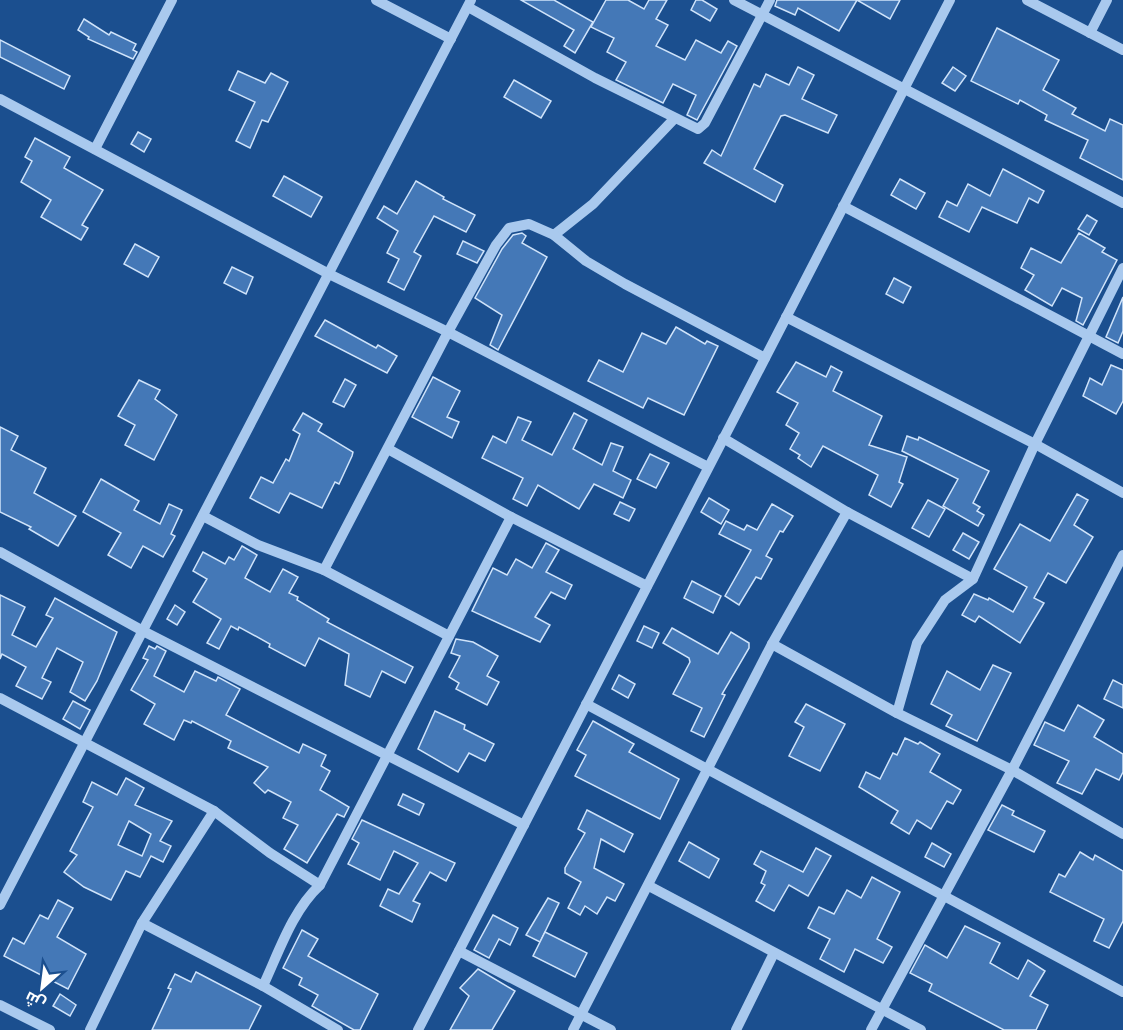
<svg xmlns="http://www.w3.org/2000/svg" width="1123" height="1030" viewBox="0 0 1123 1030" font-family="Jost,Cairo,sans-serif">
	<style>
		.building { fill: #4478b7; stroke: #cfe3fa; stroke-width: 1.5; fill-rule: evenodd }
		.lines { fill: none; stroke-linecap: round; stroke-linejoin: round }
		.minor { stroke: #a9c9ee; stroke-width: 10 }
	</style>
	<rect width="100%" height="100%" fill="#1b4f8f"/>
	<!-- building -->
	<g class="building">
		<polygon points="521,0 554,0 593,22 575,53 564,46 574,30"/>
		<polygon points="606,0 628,0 644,9 649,0 667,0 656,19 668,25 656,46 685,60 696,40 721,53 728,41 737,46 697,120 687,115 696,95 673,84 663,103 616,80 626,62 607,52 614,38 591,27"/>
		<polygon points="696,0 702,0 717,9 710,21 691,10"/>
		<polygon points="777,0 900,0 890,19 857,0 839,31 798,8 795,15 775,6"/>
		<polygon points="84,19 109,35 111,32 136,44 133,50 137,52 133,59 88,39 89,37 78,30"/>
		<polygon points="997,28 1059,60 1043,90 1076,108 1072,114 1105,131 1110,119 1123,125 1123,180 1080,158 1088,140 1045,120 1047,115 1020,100 1018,104 971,81"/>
		<polygon points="0,40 70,76 64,89 0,57"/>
		<polygon points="798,67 814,75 802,99 837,115 828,133 785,115 781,116 754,169 783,185 775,202 704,163 712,150 721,156 754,84 760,87 766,74 789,85"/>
		<polygon points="953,67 966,76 955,91 942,83"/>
		<polygon points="238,71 265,83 271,73 288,82 268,122 262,120 250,148 236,141 255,102 229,90"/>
		<polygon points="514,80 551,101 541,118 504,97"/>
		<polygon points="138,132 151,139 144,152 131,144"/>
		<polygon points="35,138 70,157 64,168 103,190 82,225 88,228 81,240 41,217 51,200 21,182 32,161 25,157"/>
		<polygon points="1003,169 1044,191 1038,203 1029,198 1017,223 982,207 969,232 939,217 947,201 957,206 968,184 990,196"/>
		<polygon points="284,176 322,197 311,217 273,196"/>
		<polygon points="900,179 925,193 916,209 891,195"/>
		<polygon points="416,181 444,197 443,199 475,215 466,232 434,216 414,252 421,256 404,290 388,282 399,259 387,253 398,231 377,218 384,206 397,214"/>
		<polygon points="1087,215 1097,221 1089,235 1078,229"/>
		<polygon points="522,233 526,236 522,243 547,257 498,350 490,345 502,315 475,298 502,249 513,235"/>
		<polygon points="1079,233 1105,248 1102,252 1117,260 1083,325 1076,321 1082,298 1062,288 1052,306 1025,290 1034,275 1021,268 1031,248 1061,263"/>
		<polygon points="463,241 484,251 477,263 457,254"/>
		<polygon points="135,244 159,257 148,277 124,264"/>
		<polygon points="232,267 253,277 246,294 224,283"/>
		<polygon points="894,278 911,287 903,303 886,294"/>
		<polygon points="1123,297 1123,331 1118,343 1106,337"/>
		<polygon points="325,320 376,348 378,345 397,356 387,373 315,336"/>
		<polygon points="676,327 705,344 707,341 718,346 684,415 648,398 643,408 588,381 599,360 623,372 642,333 666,344"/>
		<polygon points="796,362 826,377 831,366 842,372 833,391 882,416 869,445 907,457 899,482 903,484 891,507 869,495 878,475 823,446 811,467 798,458 800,455 790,449 799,433 786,425 798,403 777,392"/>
		<polygon points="1111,365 1123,370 1123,401 1116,414 1083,396 1090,378 1102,385"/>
		<polygon points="433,377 460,391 447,417 459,422 452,438 412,417"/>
		<polygon points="345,379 356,385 344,407 333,402"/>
		<polygon points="139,380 160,390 155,399 177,415 154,460 125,445 135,425 118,416"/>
		<polygon points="303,413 322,424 318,431 353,452 352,456 339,484 335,482 322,508 290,493 279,513 250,498 261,477 273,483 286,459 289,461 300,434 293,430"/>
		<polygon points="574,413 587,420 573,449 602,465 611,443 623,447 613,471 631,480 623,498 594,484 579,509 538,485 527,506 513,499 523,478 482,458 493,436 506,443 518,417 531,422 522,440 552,455"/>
		<polygon points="0,427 18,436 11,450 46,468 34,493 76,516 58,546 29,529 31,527 0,512"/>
		<polygon points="907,436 918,440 919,437 989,471 973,503 980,507 977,511 984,515 978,526 943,506 958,479 902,451"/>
		<polygon points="650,454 669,463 656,488 637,479"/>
		<polygon points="101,479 139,501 134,510 160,524 169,504 182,510 171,534 175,536 163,557 143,546 131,568 108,555 121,533 83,512"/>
		<polygon points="1077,494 1088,500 1074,525 1093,537 1066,583 1048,573 1034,598 1044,603 1020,643 979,616 975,622 962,615 974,594 988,600 989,598 1013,612 1027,587 994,569 1020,524 1050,541"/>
		<polygon points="709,498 729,510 721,524 701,512"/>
		<polygon points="928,500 945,509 929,537 912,528"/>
		<polygon points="620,502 635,509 629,521 614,514"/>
		<polygon points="772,504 793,516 783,532 780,531 766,556 772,559 761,579 756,577 739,605 725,596 751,550 719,534 726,521 744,530 747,525 757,530"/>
		<polygon points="963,533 979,542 969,559 953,550"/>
		<polygon points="546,543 559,550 546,572 572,585 565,599 551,592 535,617 550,625 540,642 472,611 493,568 507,575 516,559 532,568"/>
		<polygon points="242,546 257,555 245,578 270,592 283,569 298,577 289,593 298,597 297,600 329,619 327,622 413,667 405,683 382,671 370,697 345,685 349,654 319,638 305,666 269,647 270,644 239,627 238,630 231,626 219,649 207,643 221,619 193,602 207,579 193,571 203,552 225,564 229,557 234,560"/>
		<polygon points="692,581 721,596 713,613 684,598"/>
		<polygon points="0,595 25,607 12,635 36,647 53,618 46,615 55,598 117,632 97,681 85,701 70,692 83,662 57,648 42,678 51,682 42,699 16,686 26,667 2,654 0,659"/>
		<polygon points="175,605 185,612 177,625 167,619"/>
		<polygon points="644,626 659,633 652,648 637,641"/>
		<polygon points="672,628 718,654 731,632 749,643 749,648 722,694 725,695 704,737 691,731 702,708 673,694 690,662 689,658 663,643"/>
		<polygon points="456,639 473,642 498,656 487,676 499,682 487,705 456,689 459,683 449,677 460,656 451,653"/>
		<polygon points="149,646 155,649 157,646 166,651 154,676 184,692 195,671 216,681 218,677 240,689 226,715 299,753 303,744 326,755 321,766 330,771 320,790 349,807 344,817 337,814 307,863 284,849 298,825 283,818 291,802 268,790 265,793 254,783 268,767 228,748 231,741 192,721 191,723 184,720 174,740 144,724 155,704 131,690 148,660 143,658"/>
		<polygon points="993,665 1011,673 977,741 946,726 952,715 931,704 947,671 980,690"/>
		<polygon points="619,675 635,684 628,698 612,689"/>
		<polygon points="1113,680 1123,685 1123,708 1104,699"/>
		<polygon points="73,701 90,710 80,729 63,719"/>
		<polygon points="806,704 845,724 820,771 789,756 804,727 795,722"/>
		<polygon points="1078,705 1104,720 1094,737 1123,754 1123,772 1119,780 1096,769 1082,794 1057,783 1069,761 1034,745 1045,722 1064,731"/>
		<polygon points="435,711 465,725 464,729 494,744 485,761 469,753 458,772 418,749"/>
		<polygon points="593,721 634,744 629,752 679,779 660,819 575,776 586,755 577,750"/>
		<polygon points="905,738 918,744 920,742 940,754 930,772 961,790 953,804 947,801 931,829 917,820 909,834 891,823 898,811 859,787 866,772 880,779 893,753 897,755"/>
		<path d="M126 778 144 788 135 805 172 821 160 841 171 846 163 862 151 856 140 877 126 871 111 900 84 887 64 872 77 855 70 851 93 807 83 802 92 782 117 795ZM129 821 151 834 142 856 118 845Z"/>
		<polygon points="403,794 424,804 419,815 398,805"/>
		<polygon points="1002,805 1014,811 1012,815 1045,831 1034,852 988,830"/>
		<polygon points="587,810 633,834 624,852 601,839 594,868 624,884 615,901 607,897 597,914 585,906 580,915 568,908 581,882 565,873 565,868 585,833 578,829"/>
		<polygon points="362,820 455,863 446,881 430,872 413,901 420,904 412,922 380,906 388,889 399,894 418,863 394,851 380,880 348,864 359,843 352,839"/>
		<polygon points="689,842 719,859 709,878 679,861"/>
		<polygon points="932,843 951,854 944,867 925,857"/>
		<polygon points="816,848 831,856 808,896 789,885 774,911 756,901 765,885 761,883 766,871 754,864 761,851 803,872"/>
		<polygon points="1080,852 1093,860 1095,855 1123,871 1123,921 1109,948 1094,941 1104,919 1050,892 1059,874 1065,877"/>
		<polygon points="872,877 900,892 877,939 892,947 883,963 855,949 844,972 820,959 830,939 808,928 819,907 834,914 847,890 861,898"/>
		<polygon points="548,898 559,903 540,942 526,935"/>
		<polygon points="58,900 73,908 57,937 86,954 68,989 4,956 13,938 24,944 40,915 48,919"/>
		<polygon points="493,915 518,928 510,945 499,939 489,958 474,950"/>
		<polygon points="965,926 1000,943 990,963 1018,979 1028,960 1045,971 1030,996 1048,1005 1036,1030 1004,1030 929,991 932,984 910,973 925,945 947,958"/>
		<polygon points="302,930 318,939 308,956 378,994 360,1030 354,1030 312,1006 318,995 299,985 302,978 283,968"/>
		<polygon points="545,932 587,953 575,977 533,956"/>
		<polygon points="478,969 515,991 492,1030 450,1030 469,996 460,988"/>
		<polygon points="196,972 261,1006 249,1030 152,1030 171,989 168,988 175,974 191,982"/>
		<polygon points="60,994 76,1005 70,1016 53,1006"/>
	</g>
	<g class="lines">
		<!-- minor -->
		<g class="minor">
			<polyline points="376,0 451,39"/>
			<polyline points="734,0 1123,203"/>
			<polyline points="1027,0 1123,50"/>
			<polyline points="468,7 595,78 698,129 705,123 770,0"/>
			<polyline points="1090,33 1107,0"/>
			<polyline points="0,99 329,274 448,332 708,467"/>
			<polyline points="95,149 172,0"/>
			<polyline points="843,206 1123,354"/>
			<polyline points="554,235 593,204 674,119"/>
			<polyline points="786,317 1035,444 1123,493"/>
			<polyline points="723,438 847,512 973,579"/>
			<polyline points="388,449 511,517 647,586"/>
			<polyline points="203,516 258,545 324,570 449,636"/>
			<polyline points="0,552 143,631 524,825"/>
			<polyline points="324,570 448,332 496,245 509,228 529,224 554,235 586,261 625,284 765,358"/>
			<polyline points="772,644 897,713 1012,770 1123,834"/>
			<polyline points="0,698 214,811 270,853 320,885"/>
			<polyline points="586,704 1123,992"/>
			<polyline points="897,713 917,643 945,600 973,579 1035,444 1123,268"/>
			<polyline points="649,886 921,1030"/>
			<polyline points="0,905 471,0"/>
			<polyline points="142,923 263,986 338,1030"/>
			<polyline points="459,951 611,1030"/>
			<path d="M263 986C279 952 292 911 320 885L511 517"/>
			<polyline points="0,1005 50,1030"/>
			<polyline points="90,1030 142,923 214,811"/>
			<polyline points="418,1030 950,0"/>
			<polyline points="573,1030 772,644 847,512"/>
			<polyline points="736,1030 774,953"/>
			<polyline points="871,1030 1012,770 1123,555"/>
		</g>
	</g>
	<!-- north arrow -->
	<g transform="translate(42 988) rotate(208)" stroke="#1b4f8f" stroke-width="4.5" paint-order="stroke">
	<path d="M0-4.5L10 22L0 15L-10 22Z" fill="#ffffff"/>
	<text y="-9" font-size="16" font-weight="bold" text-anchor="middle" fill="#ffffff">ش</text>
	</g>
</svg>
